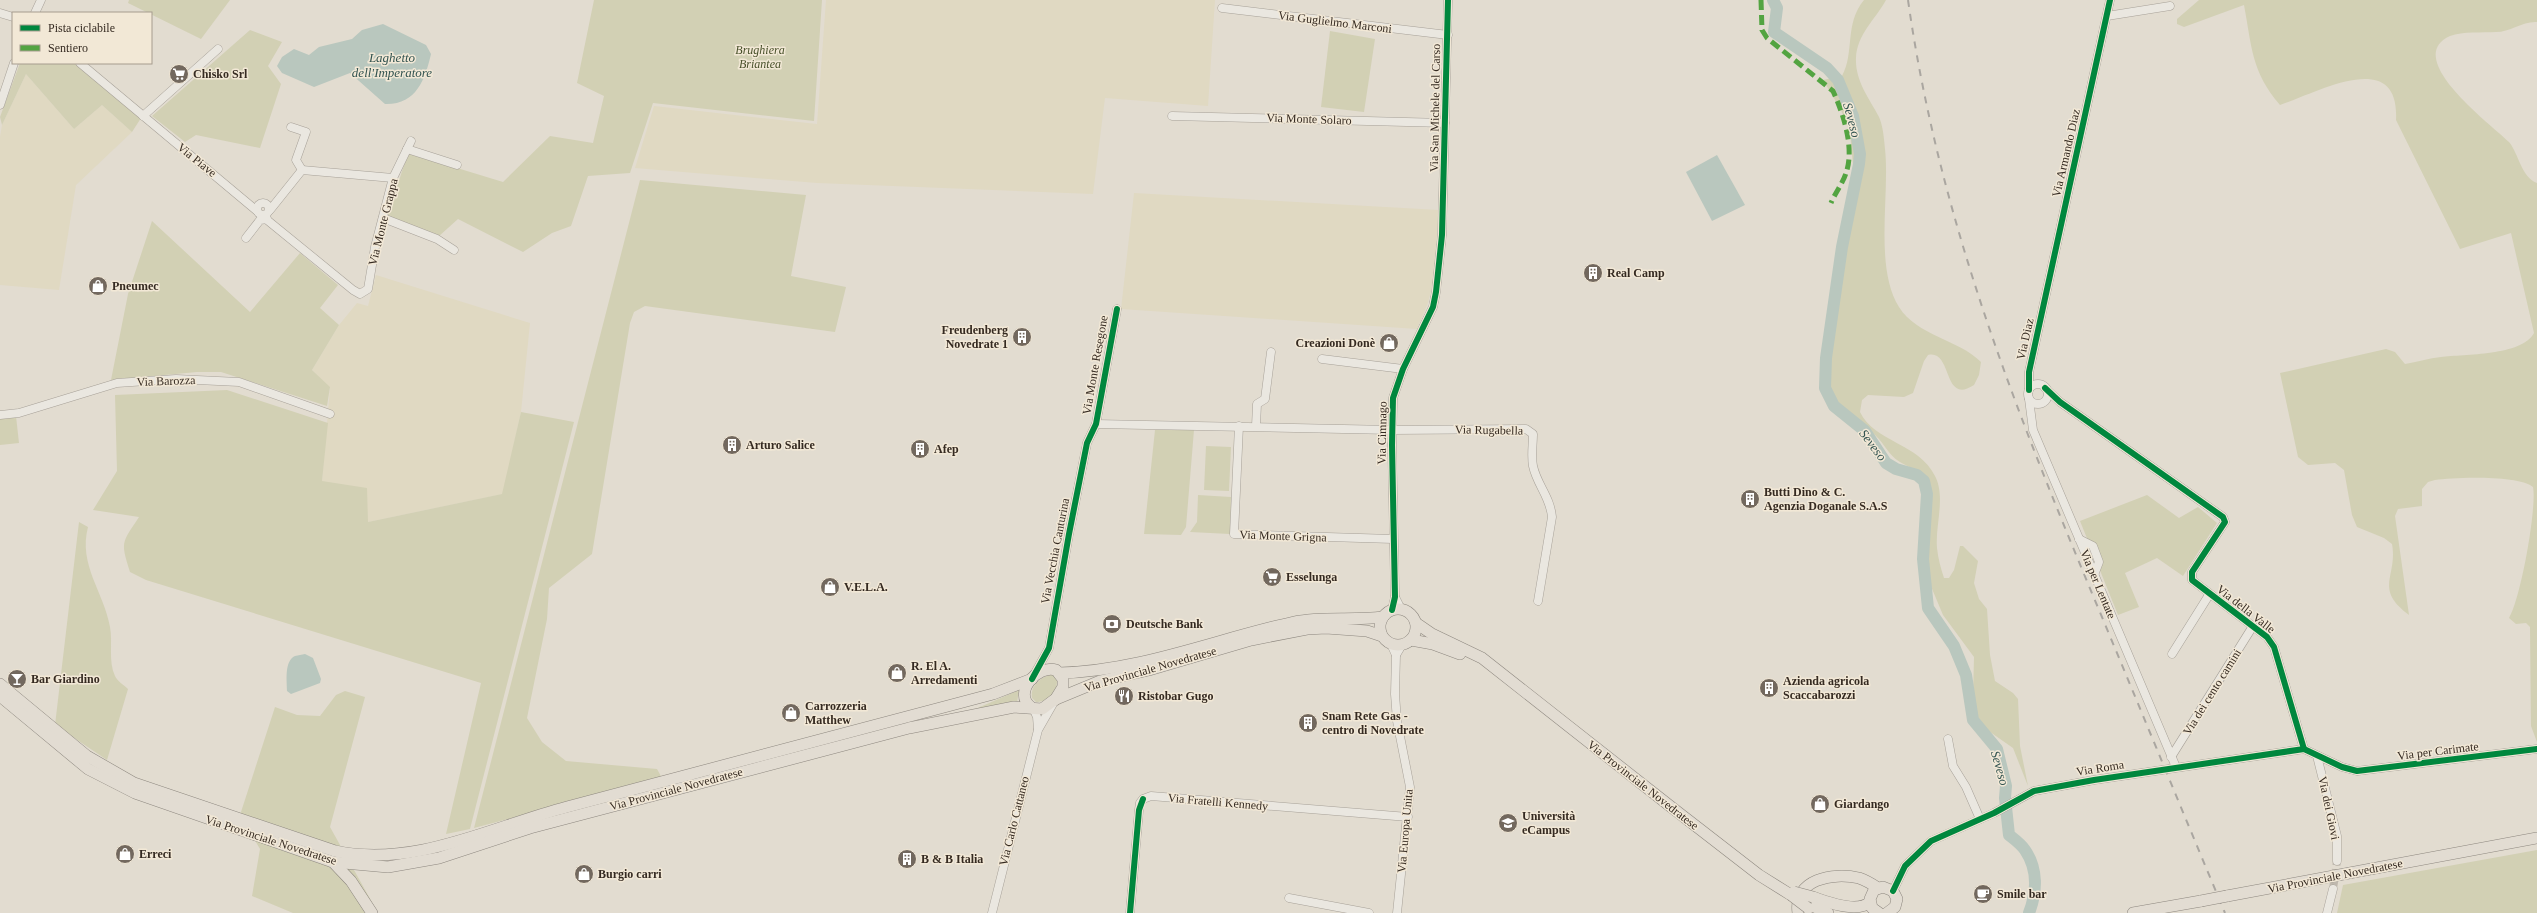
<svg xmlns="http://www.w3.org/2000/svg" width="2537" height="913" viewBox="0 0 2537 913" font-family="Georgia,serif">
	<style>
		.farmland { fill: #e0d9c2 }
		.green { fill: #d2d0b4 }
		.water { fill: #b9c7be }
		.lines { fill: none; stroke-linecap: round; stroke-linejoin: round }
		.river { stroke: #b9c7be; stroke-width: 12 }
		.minor-tunnel { stroke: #bfb8ad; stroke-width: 8; stroke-dasharray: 8 4; stroke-linecap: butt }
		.minor-casing { stroke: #a7a198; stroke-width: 9 }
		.major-casing { stroke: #8d877f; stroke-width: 12 }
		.minor { stroke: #eae7e0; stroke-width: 8 }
		.major { stroke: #e2dcd2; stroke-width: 11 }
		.rail { stroke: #aaa6a0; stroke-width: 2; stroke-dasharray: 7 7; stroke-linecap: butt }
		.major-bridge-casing { stroke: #8d877f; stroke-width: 12; stroke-linecap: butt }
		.major-bridge { stroke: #e2dcd2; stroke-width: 11 }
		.quiet { stroke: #53a441; stroke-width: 5; stroke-dasharray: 10 5; stroke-linecap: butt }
		.cycleway-casing { stroke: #f2e8d6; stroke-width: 8 }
		.cycleway { stroke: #00873e; stroke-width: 6 }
		.labels { text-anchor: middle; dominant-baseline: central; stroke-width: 3; stroke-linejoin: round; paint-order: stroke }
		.street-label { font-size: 12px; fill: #352a21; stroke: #f2e8d6 }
		.park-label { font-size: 12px; font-style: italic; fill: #48502a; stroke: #f2e8d6 }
		.poi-label { font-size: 12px; font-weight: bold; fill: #352a21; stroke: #f2e8d6; text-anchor: start }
		.water-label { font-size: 13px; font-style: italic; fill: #325350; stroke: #f2e8d6 }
	</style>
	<rect width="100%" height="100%" fill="#e2dcd0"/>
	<!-- farmland -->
	<g class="farmland">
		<polygon points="826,0 1215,0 1208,106 1105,98 1093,194 817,183 635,168 654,106 817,124"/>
		<polygon points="26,74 74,129 102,105 132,132 76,185 59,290 0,285 0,137 2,125"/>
		<polygon points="1134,193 1439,210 1434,279 1428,303 1417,329 1121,309"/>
		<polygon points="376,275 530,323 521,412 503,494 368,522 322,481 330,388 312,370 339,325 357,303 368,306"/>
	</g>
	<!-- green -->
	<g class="green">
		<polygon points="129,0 230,0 201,39 128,3"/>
		<polygon points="594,0 822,0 814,121 653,103 630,173 588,176 571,226 552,233 523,252 458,219 438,237 387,217 408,153 503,182 550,136 593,143 604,96 577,83"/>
		<path d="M1864 0H1886C1875 20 1857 34 1856 58 1855 81 1869 98 1879 117 1883 126 1884 138 1885 149 1890 195 1874 267 1899 307 1917 336 1958 339 1981 362L1979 375 1974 385C1942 406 1953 349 1928 355L1924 361 1913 393 1904 397 1868 395 1862 400 1860 412C1874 442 1919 443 1935 476 1946 497 1935 525 1937 548 1938 558 1941 569 1944 578H1949L1954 570 1960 546H1963L1978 561 1974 583 1979 599 1987 609 1990 655 1995 681 2013 693 2018 699 2020 746 2028 786 2013 748 1983 727 1976 718 1973 697 1974 657 1943 615 1930 584 1927 558 1928 480C1922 470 1909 468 1900 462 1888 455 1885 444 1875 435 1846 407 1817 403 1830 354L1826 352 1854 176 1850 132 1841 110 1823 80 1842 76C1855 53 1844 24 1864 0Z"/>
		<path d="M2199 0H2537V22C2523 21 2510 32 2496 32 2482 33 2463 31 2450 36 2401 58 2492 125 2509 142 2519 154 2521 177 2537 183V742L2531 726 2530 627 2526 623 2516 624 2509 618C2521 598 2537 507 2533 487 2519 475 2455 477 2435 480L2428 482 2422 489V506L2398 509 2395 516 2409 615C2373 588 2398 577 2392 544L2384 538 2357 527 2352 515 2344 470 2335 463 2308 465 2298 457 2280 373 2386 349 2395 352 2405 364C2417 362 2429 358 2441 357 2464 354 2522 356 2534 333L2511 233 2460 249 2396 120C2400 46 2318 92 2280 105 2251 71 2252 47 2244 5L2184 27 2177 24V19Z"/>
		<polygon points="250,30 282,42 268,66 281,84 260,148 196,135 185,142 152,116"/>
		<polygon points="1330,31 1375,39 1364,112 1321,107"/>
		<polygon points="20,63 74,63 141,118 132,132 102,105 74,129 26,74 2,125 0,117"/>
		<polygon points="640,180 806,195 791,276 846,287 835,332 645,306 634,312 630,323 592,554 549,588 547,619 527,718 542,742 566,761 657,769 662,778 474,828"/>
		<polygon points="152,221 250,312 300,253 338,285 320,308 339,325 312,370 330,387 327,406 221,372 197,372 111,380 128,294"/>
		<path d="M227 390 328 423 322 481 367 488 368 522 502 494 521 412 574 422 470 829 446 834 481 683 146 580 130 572C120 541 122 543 139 517L93 510 117 471 115 395Z"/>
		<polygon points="16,416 19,443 0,445 0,419"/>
		<polygon points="1155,430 1194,430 1186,527 1181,535 1144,534"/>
		<polygon points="1206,446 1231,447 1229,491 1204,490"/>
		<polygon points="1198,495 1231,497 1230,534 1190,532 1197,522"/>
		<polygon points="2147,495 2179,518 2198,507 2217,523 2183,576 2157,558 2125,573 2139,607 2118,615 2080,521"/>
		<path d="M79 522 88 527C78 565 104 592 110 627 113 643 108 661 115 676 117 681 124 685 128 689L107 760 55 725Z"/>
		<path d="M1049 675H1054L1057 679C1058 692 1048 702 1036 702L1032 698C1030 686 1039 679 1049 675Z"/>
		<polygon points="1019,690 1017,703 966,713"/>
		<polygon points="345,691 365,697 330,827 378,913 293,913 252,896 260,849 240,815 275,707 297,715 320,716 336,695"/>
		<polygon points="2537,850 2537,913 2337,913 2343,885"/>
	</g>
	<!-- water -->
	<g class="water">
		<path d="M383 24 426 45 431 54C425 80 416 105 385 104L350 73 314 87 282 73 277 66 282 57 294 49 309 55 319 47 352 39 362 30Z"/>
		<polygon points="1717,155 1745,205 1712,221 1686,172"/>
		<path d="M305 654 313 658 321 679 320 683 291 694 287 691C287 681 284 661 295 656Z"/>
	</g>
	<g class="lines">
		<!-- river -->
		<path class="river" d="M1773 0 1777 8 1774 32 1827 68 1838 80 1853 116 1860 154 1859 164 1842 247 1826 358 1825 388 1834 406 1865 431 1886 463 1896 469 1917 475 1924 481 1927 494 1923 559 1928 608 1954 646 1966 675 1973 720 1997 749 2006 786 2005 798 2009 835C2014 839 2021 844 2025 850 2038 869 2037 892 2029 913"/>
		<!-- minor-tunnel -->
		<polyline class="minor-tunnel" points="2333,889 2337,861"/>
		<defs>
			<g id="minor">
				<polyline points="1222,8 1448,35"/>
				<polyline points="0,13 13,17"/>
				<polyline points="35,13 41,0"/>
				<polyline points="2107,16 2170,6"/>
				<polyline points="80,63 257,211"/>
				<polyline points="0,105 14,63"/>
				<polyline points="143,116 218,49"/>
				<polyline points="1172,116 1445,123"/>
				<polyline points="291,127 306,132 296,160 302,170"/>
				<polyline points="407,149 457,165"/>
				<circle cx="263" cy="209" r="6"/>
				<polyline points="270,210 302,170 393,178"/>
				<polyline points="261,215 353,290 360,294 368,289 375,247 393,178 411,141"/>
				<polyline points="383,218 437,239 454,250"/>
				<polyline points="246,238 260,220 267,219"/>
				<polyline points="1322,359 1403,369"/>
				<circle cx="2038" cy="394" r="10"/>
				<polyline points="2045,388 2060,402 2223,517 2225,522 2192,572 2192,580 2267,637 2274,647 2304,749"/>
				<polyline points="2029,390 2029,372 2110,0"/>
				<polyline points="2029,399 2033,430 2176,767"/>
				<polyline points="0,415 19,413 117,383 176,379 239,382 330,414"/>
				<path d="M1096 424 1392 430 1526 429 1533 434C1533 444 1531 456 1533 466 1537 485 1550 496 1552 517L1538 601"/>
				<polyline points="1239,426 1234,534 1393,539"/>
				<polyline points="1256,426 1257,404 1265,399 1271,352"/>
				<polyline points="2079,539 2093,546 2099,562 2094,575"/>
				<polyline points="1395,597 1401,609"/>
				<polyline points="1392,610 1395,597 1392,445 1393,398 1403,369 1433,307 1436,292 1442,235 1448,0"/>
				<polyline points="1391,644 1396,655 1402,645"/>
				<polyline points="2172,654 2209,595"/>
				<polyline points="1396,655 1395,694 1397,721 1410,787 1397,913"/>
				<polyline points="1034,675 1049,648 1069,534 1087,443 1096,424 1117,309"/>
				<polyline points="1033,708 1037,717 1038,729"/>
				<polyline points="1948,739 1953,766 1966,787 1980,819"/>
				<polyline points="2317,756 2337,836 2337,861"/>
				<polyline points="2171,757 2253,626"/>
				<polyline points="1893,891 1905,866 1931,841 1994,813 2034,791 2094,780 2304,749 2342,767 2357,771 2537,749"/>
				<polyline points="1289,898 1369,913"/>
				<polyline points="992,913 1038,730 1054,702"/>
				<polyline points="1130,913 1139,810 1140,803 1143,799 1151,796 1408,817"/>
				<polyline points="2327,913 2333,889"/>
			</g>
			<g id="major">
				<circle cx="1398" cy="627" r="18"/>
				<polyline points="1416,623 1432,634 1482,658 1670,806 1759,875 1791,895"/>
				<polyline points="1411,640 1433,644 1460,654"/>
				<path d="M1059 673C1141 671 1216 639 1294 622 1324 616 1353 621 1383 617"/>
				<path d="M0 684 87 756 134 783 335 851C415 868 491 827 567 807 709 770 851 732 993 694L1032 679"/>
				<polyline points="0,696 88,769 135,793 333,862 388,867 439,858 530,828 909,728 1014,707 1042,709 1054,700 1100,681 1149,670 1251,640 1307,629 1326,628 1367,631 1382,636"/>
				<path d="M1031 707C1012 693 1038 664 1056 670L1063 679V687L1055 700"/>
				<polyline points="333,862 351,881 372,913"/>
				<polyline points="2227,896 2537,838"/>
				<path d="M1813 897C1829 903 1858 913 1870 902"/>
				<polyline points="1810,905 1828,913"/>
				<path d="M1798 913C1793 879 1833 872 1859 878 1865 880 1872 884 1878 888"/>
				<polyline points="1879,913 1872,908 1870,899 1874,890 1883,887 1893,891 1897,899 1895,907 1887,913"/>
				<polyline points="2133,913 2201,901"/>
			</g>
		</defs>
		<!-- minor casing -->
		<use href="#minor" class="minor-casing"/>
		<!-- major casing -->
		<use href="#major" class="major-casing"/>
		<!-- minor -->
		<use href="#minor" class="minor"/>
		<!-- major -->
		<use href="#major" class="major"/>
		<!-- rail -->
		<path class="rail" d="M1908 0C1938 212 2012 402 2094 598 2138 703 2181 808 2225 913"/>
		<defs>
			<g id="major-bridge">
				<polyline points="1794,892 1813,897"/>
				<polyline points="1791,895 1808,908"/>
				<polyline points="2201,901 2227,896"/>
			</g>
		</defs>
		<!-- major-bridge casing -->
		<use href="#major-bridge" class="major-bridge-casing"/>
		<!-- major-bridge -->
		<use href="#major-bridge" class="major-bridge"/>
		<!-- quiet -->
		<path class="quiet" d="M1761 0 1762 30 1767 38 1833 91C1843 113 1855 148 1846 173 1843 183 1835 193 1831 203"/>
		<defs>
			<g id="cycleway">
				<polyline points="2045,388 2060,402 2223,517 2225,522 2192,572 2192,580 2267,637 2274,647 2304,749"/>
				<polyline points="2029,390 2029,372 2110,0"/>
				<polyline points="1392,610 1395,597 1392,445 1393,398 1403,369 1433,307 1436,292 1442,235 1448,0"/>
				<polyline points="1032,679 1049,648 1069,534 1087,443 1096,424 1117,309"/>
				<polyline points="1893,891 1905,866 1931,841 1994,813 2034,791 2094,780 2304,749 2342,767 2357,771 2537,749"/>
				<polyline points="1130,913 1139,810 1143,799"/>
			</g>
		</defs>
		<!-- cycleway casing -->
		<use href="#cycleway" class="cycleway-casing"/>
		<!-- cycleway -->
		<use href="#cycleway" class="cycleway"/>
	</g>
	<!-- icons -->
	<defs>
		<symbol id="supermarket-disc" viewBox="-11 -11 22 22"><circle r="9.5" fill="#72685e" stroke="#f2e8d6"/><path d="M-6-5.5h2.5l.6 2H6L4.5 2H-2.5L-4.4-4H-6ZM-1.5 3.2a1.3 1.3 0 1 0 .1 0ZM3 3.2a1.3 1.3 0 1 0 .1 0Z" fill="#fff"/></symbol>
		<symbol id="building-disc" viewBox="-11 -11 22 22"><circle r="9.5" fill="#72685e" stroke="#f2e8d6"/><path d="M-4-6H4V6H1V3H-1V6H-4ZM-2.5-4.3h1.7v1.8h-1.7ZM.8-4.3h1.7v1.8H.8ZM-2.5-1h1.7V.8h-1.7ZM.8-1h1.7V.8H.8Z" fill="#fff"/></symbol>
		<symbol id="shop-disc" viewBox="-11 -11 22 22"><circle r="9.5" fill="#72685e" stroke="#f2e8d6"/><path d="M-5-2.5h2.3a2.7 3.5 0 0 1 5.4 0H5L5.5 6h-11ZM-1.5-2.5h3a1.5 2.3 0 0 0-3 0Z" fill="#fff"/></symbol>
		<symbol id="bank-disc" viewBox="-11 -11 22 22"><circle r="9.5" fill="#72685e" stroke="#f2e8d6"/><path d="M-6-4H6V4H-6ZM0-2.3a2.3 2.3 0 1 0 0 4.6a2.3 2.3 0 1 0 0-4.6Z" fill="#fff"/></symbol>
		<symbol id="bar-disc" viewBox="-11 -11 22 22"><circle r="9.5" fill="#72685e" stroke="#f2e8d6"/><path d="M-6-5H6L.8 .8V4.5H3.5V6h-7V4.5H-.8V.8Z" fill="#fff"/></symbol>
		<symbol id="restaurant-disc" viewBox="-11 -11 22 22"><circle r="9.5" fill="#72685e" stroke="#f2e8d6"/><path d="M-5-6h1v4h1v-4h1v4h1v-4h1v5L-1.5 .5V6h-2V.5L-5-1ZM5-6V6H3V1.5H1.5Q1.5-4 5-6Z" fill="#fff"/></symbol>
		<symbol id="university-disc" viewBox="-11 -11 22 22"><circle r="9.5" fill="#72685e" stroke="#f2e8d6"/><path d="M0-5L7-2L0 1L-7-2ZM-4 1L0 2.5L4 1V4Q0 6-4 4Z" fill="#fff"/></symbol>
		<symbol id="cafe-disc" viewBox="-11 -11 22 22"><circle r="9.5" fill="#72685e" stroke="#f2e8d6"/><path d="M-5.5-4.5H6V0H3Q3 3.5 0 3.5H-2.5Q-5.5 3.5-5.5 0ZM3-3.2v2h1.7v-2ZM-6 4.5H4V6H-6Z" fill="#fff"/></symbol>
	</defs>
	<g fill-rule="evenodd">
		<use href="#supermarket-disc" x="168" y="63" width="22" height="22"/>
		<use href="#building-disc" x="1582" y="262" width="22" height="22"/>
		<use href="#shop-disc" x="87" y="275" width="22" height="22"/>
		<use href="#building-disc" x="1011" y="326" width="22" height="22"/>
		<use href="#shop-disc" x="1378" y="332" width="22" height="22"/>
		<use href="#building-disc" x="721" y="434" width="22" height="22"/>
		<use href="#building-disc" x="909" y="438" width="22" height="22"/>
		<use href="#building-disc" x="1739" y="488" width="22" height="22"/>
		<use href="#supermarket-disc" x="1261" y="566" width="22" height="22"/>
		<use href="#shop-disc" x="819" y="576" width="22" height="22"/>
		<use href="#bank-disc" x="1101" y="613" width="22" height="22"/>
		<use href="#shop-disc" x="886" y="662" width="22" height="22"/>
		<use href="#bar-disc" x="6" y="668" width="22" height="22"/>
		<use href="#building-disc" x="1758" y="677" width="22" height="22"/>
		<use href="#restaurant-disc" x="1113" y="685" width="22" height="22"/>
		<use href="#shop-disc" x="780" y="702" width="22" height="22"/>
		<use href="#building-disc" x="1297" y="712" width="22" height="22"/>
		<use href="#shop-disc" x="1809" y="793" width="22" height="22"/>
		<use href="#university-disc" x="1497" y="812" width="22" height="22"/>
		<use href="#shop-disc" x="114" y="843" width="22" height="22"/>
		<use href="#building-disc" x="896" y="848" width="22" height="22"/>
		<use href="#shop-disc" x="573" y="863" width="22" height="22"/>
		<use href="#cafe-disc" x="1972" y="883" width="22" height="22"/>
	</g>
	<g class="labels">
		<!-- street labels -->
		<g class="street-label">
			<text transform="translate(1335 22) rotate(7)">Via Guglielmo Marconi</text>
			<text transform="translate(1435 108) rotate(-89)">Via San Michele del Carso</text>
			<text transform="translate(1309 119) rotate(2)">Via Monte Solaro</text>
			<text transform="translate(2066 153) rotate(-77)">Via Armando Diaz</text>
			<text transform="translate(197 160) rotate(39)">Via Piave</text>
			<text transform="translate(383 222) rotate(-76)">Via Monte Grappa</text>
			<text transform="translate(2025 339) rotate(-77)">Via Diaz</text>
			<text transform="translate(1095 365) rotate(-80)">Via Monte Resegone</text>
			<text transform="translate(166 381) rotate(-2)">Via Barozza</text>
			<text transform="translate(1489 430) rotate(1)">Via Rugabella</text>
			<text transform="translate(1382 433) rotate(-89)">Via Cimnago</text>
			<text transform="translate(1283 536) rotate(2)">Via Monte Grigna</text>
			<text transform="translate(1055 551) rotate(-79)">Via Vecchia Canturina</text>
			<text transform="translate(2098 584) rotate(67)">Via per Lentate</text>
			<text transform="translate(2246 609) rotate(38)">Via della Valle</text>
			<text transform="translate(1150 669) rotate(-16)">Via Provinciale Novedratese</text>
			<text transform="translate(2212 692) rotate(-58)">Via dei cento camini</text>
			<text transform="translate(2438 751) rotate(-7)">Via per Carimate</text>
			<text transform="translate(2100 768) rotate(-9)">Via Roma</text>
			<text transform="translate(1643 785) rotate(38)">Via Provinciale Novedratese</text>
			<text transform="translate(676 789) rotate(-15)">Via Provinciale Novedratese</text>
			<text transform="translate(1218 802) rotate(5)">Via Fratelli Kennedy</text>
			<text transform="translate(2329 808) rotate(78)">Via dei Giovi</text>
			<text transform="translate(1014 821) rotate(-76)">Via Carlo Cattaneo</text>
			<text transform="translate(1405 831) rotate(-85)">Via Europa Unita</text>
			<text transform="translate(271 840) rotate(18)">Via Provinciale Novedratese</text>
			<text transform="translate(2335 876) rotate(-11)">Via Provinciale Novedratese</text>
		</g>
		<!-- park labels -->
		<g class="park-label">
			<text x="760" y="50">Brughiera<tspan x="760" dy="14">Briantea</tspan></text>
		</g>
		<!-- poi labels -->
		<g class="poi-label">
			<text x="193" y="74">Chisko Srl</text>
			<text x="1607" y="273">Real Camp</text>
			<text x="112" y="286">Pneumec</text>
			<text x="1008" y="330" text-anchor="end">Freudenberg<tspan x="1008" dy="14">Novedrate 1</tspan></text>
			<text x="1375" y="343" text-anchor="end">Creazioni Donè</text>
			<text x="746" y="445">Arturo Salice</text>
			<text x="934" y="449">Afep</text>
			<text x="1764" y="492">Butti Dino &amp; C.<tspan x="1764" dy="14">Agenzia Doganale S.A.S</tspan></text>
			<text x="1286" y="577">Esselunga</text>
			<text x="844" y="587">V.E.L.A.</text>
			<text x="1126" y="624">Deutsche Bank</text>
			<text x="911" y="666">R. El A.<tspan x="911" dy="14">Arredamenti</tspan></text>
			<text x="31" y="679">Bar Giardino</text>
			<text x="1783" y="681">Azienda agricola<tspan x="1783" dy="14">Scaccabarozzi</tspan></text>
			<text x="1138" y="696">Ristobar Gugo</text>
			<text x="805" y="706">Carrozzeria<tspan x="805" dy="14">Matthew</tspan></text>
			<text x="1322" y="716">Snam Rete Gas -<tspan x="1322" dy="14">centro di Novedrate</tspan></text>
			<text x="1834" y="804">Giardango</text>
			<text x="1522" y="816">Università<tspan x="1522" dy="14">eCampus</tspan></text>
			<text x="139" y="854">Erreci</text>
			<text x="921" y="859">B &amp; B Italia</text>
			<text x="598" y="874">Burgio carri</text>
			<text x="1997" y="894">Smile bar</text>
		</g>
		<!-- water labels -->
		<g class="water-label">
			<text x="392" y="57">Laghetto<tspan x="392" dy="15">dell'Imperatore</tspan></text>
			<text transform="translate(1852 120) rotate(75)">Seveso</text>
			<text transform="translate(1873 445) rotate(53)">Seveso</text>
			<text transform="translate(2000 768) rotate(74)">Seveso</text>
		</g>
	</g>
	<!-- legend -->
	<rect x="12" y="12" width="140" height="52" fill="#f2e8d6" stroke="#a69c8e"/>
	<rect x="20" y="25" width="20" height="6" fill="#00873e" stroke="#a69c8e"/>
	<text x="48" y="32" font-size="12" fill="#352a21">Pista ciclabile</text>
	<rect x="20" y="45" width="20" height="6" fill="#53a441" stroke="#a69c8e"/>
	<text x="48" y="52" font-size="12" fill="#352a21">Sentiero</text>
</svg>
